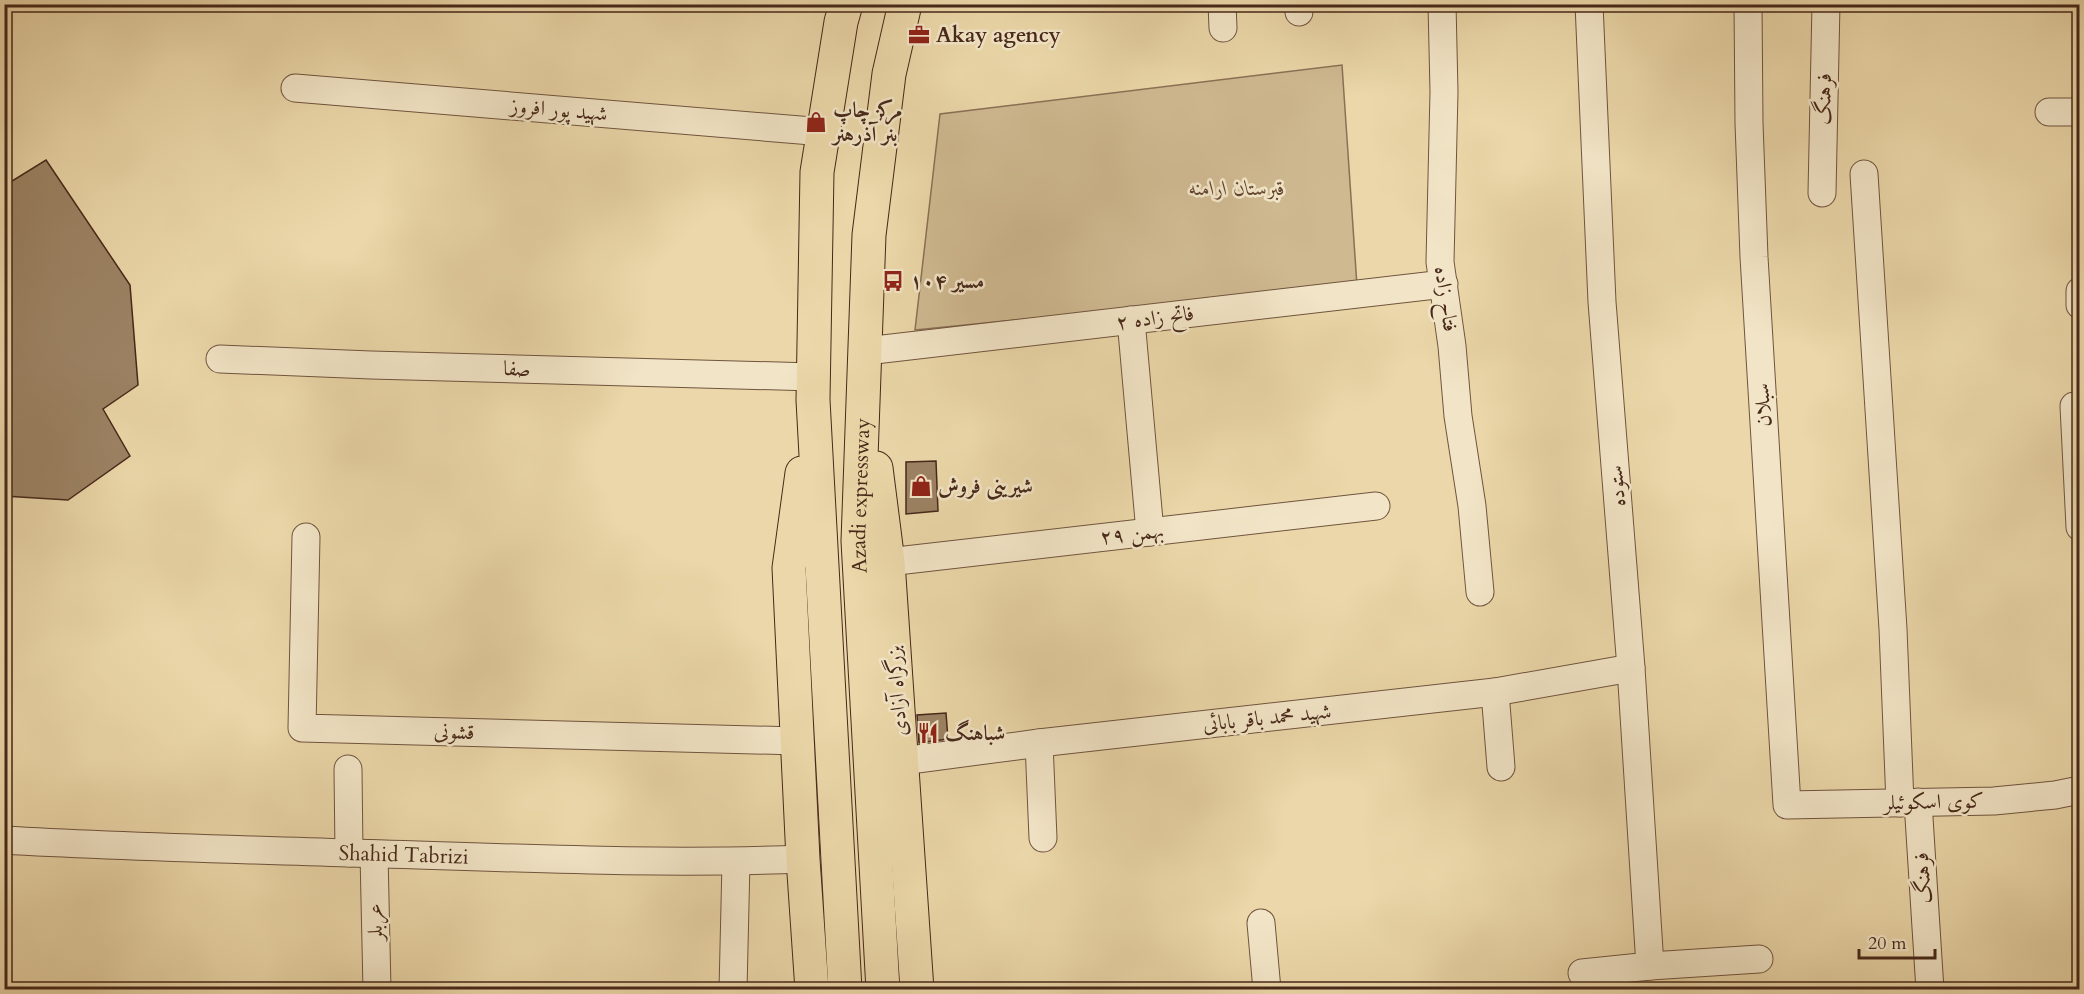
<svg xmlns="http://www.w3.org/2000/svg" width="2084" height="994" viewBox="0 0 2084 994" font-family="Cardo,Amiri,serif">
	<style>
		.green { fill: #cfb991; stroke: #8b7056; stroke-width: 1.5 }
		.building { fill: #9c8364; stroke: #47281a; stroke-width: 1.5 }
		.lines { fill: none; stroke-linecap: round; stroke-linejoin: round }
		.minor-casing { stroke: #70543e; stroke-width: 29 }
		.trunk-casing { stroke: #47281a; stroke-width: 35 }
		.minor { stroke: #f2e5c7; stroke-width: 27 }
		.trunk { stroke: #ebd7a9; stroke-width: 33 }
		.labels { text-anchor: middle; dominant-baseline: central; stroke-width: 5; stroke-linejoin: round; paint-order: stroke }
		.poi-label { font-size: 21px; font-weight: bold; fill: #47281a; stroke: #f2e5c7; text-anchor: start }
		.street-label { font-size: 21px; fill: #47281a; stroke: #f2e5c7 }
		.park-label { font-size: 21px; font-style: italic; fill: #624532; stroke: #f2e5c7 }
	</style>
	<rect width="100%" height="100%" fill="#ebd7a9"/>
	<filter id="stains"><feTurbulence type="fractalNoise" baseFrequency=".00333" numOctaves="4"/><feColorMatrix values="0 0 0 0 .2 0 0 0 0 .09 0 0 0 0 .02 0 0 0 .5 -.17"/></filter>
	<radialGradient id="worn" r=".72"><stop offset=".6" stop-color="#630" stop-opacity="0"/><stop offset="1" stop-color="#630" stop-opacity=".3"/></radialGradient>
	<!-- green -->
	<polygon class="green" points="1342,65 1357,286 915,330 940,114"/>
	<!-- building -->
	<g class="building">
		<polygon points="46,160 130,285 138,385 103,409 130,456 68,500 4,496 4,186"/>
		<polygon points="936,461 938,511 906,514 906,462"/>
		<polygon points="946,713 948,739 919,743 917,715"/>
	</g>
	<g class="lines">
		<defs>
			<g id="minor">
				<polyline points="1222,4 1223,28"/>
				<polyline points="1298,4 1299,12"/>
				<polyline points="1442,4 1444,92 1440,262 1452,346 1458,416 1472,506 1480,592"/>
				<polyline points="1589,4 1602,302 1631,668 1650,966"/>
				<polyline points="1748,4 1749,123 1754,257 1787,805 1994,801 2055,795 2080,790"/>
				<polyline points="295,88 824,132"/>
				<polyline points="2049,112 2080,112"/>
				<polyline points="1864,174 1893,629 1900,803"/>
				<polyline points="1822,193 1826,4"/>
				<polyline points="2080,291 2080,305"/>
				<polyline points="1131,320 1150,532"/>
				<polyline points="866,351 1444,284"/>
				<polyline points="220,359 371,365 813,377"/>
				<polyline points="2074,406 2080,527"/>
				<polyline points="306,537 302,728 797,741"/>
				<polyline points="888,562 1376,506"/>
				<polyline points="1495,692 1501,767"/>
				<polyline points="1039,743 1043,838"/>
				<polyline points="902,761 1039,743 1495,692 1631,668"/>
				<polyline points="348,769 349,853"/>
				<polyline points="1918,802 1930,990"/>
				<path id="s1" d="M4 840C119 847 234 849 349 853 500 857 652 865 803 859"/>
				<polyline points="374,854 377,990"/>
				<polyline points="1261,923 1267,990"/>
				<polyline points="1582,973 1650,966 1759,959"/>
				<polyline points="733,990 736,862"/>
			</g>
			<g id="trunk">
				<polyline points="876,468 888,562 917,990"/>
				<polyline points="802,473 789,568 803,859 812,990"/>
				<polyline points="845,990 813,400 817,172 841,22 846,4"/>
				<path id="s2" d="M883 990 858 541 869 235 889 74 905 4"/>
			</g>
		</defs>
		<!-- minor casing -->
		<use href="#minor" class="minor-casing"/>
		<!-- trunk casing -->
		<use href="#trunk" class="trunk-casing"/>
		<!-- minor -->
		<use href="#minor" class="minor"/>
		<!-- trunk -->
		<use href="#trunk" class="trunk"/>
	</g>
	<!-- icons -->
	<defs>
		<symbol id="office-bare" viewBox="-9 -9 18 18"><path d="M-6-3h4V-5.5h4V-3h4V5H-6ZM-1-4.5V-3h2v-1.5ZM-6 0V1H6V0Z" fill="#8f2418" stroke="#f2e5c7" stroke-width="2.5" paint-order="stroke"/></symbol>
		<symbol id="shop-bare" viewBox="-9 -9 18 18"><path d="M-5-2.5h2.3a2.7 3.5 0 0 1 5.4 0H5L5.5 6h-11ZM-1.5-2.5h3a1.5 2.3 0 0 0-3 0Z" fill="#8f2418" stroke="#f2e5c7" stroke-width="2.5" paint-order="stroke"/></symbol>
		<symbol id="bus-bare" viewBox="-9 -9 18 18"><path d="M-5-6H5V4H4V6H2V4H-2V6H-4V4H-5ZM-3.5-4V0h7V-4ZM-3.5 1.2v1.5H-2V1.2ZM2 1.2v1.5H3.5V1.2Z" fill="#8f2418" stroke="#f2e5c7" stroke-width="2.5" paint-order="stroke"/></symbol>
		<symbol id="restaurant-bare" viewBox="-9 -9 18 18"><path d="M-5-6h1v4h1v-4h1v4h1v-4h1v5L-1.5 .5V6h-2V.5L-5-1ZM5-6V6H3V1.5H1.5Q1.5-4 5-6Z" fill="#8f2418" stroke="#f2e5c7" stroke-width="2.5" paint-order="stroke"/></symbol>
	</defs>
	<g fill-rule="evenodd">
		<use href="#office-bare" x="904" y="20" width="30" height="30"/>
		<use href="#shop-bare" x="801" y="107" width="30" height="30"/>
		<use href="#bus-bare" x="878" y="266" width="30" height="30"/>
		<use href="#shop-bare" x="906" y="471" width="30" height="30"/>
		<use href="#restaurant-bare" x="913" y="718" width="30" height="30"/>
	</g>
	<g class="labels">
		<!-- poi labels -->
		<g class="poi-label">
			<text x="936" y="35">Akay agency</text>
			<text x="833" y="110">مرکز چاپ<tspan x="833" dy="24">بنر آذرهنر</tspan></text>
			<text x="910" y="281">مسیر ۱۰۴</text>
			<text x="938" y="486">شیرینی فروش</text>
			<text x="945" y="733">شباهنگ</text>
		</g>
		<!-- street labels -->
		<g class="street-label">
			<text transform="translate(1824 99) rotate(-89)">فرهنگ</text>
			<text transform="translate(559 110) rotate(5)">شهید پور افروز</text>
			<text transform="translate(1446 299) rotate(82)">فتاح زاده</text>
			<text transform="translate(1155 318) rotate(-7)">فاتح زاده ۲</text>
			<text transform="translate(517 369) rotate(2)">صفا</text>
			<text transform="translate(1763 405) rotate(-93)">سبلان</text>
			<text transform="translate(1617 486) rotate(-95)">ستوده</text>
			<text stroke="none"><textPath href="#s2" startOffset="495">Azadi expressway</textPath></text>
			<text transform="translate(1132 534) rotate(-6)">۲۹ بهمن</text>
			<text transform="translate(897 691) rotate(-94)">بزرگراه آزادی</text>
			<text transform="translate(1267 718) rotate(-6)">شهید محمد باقر بابائی</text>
			<text transform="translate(454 732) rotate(2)">قشونی</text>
			<text transform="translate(1934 802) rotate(-1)">کوی اسکوئیلر</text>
			<text stroke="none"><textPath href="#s1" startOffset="400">Shahid Tabrizi</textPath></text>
			<text transform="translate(1923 878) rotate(-94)">فرهنگ</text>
			<text transform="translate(375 922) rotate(-91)">عربلر</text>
		</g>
		<!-- park labels -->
		<g class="park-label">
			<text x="1237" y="188">قبرستان ارامنه</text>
		</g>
	</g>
	<!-- margin -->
	<rect width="2084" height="994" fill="none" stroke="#ebd7a9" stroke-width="24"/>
	<rect x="6" y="6" width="2072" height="982" fill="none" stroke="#47281a" stroke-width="3"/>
	<rect x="12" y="12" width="2060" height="970" fill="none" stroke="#47281a" stroke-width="1.5"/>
	<!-- scale -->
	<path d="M1859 949v9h76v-9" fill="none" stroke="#47281a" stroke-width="3"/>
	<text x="1868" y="949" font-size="18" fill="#47281a" stroke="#f2e5c7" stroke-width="4.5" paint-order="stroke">20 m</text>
	<rect width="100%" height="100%" filter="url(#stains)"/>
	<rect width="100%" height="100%" fill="url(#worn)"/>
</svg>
